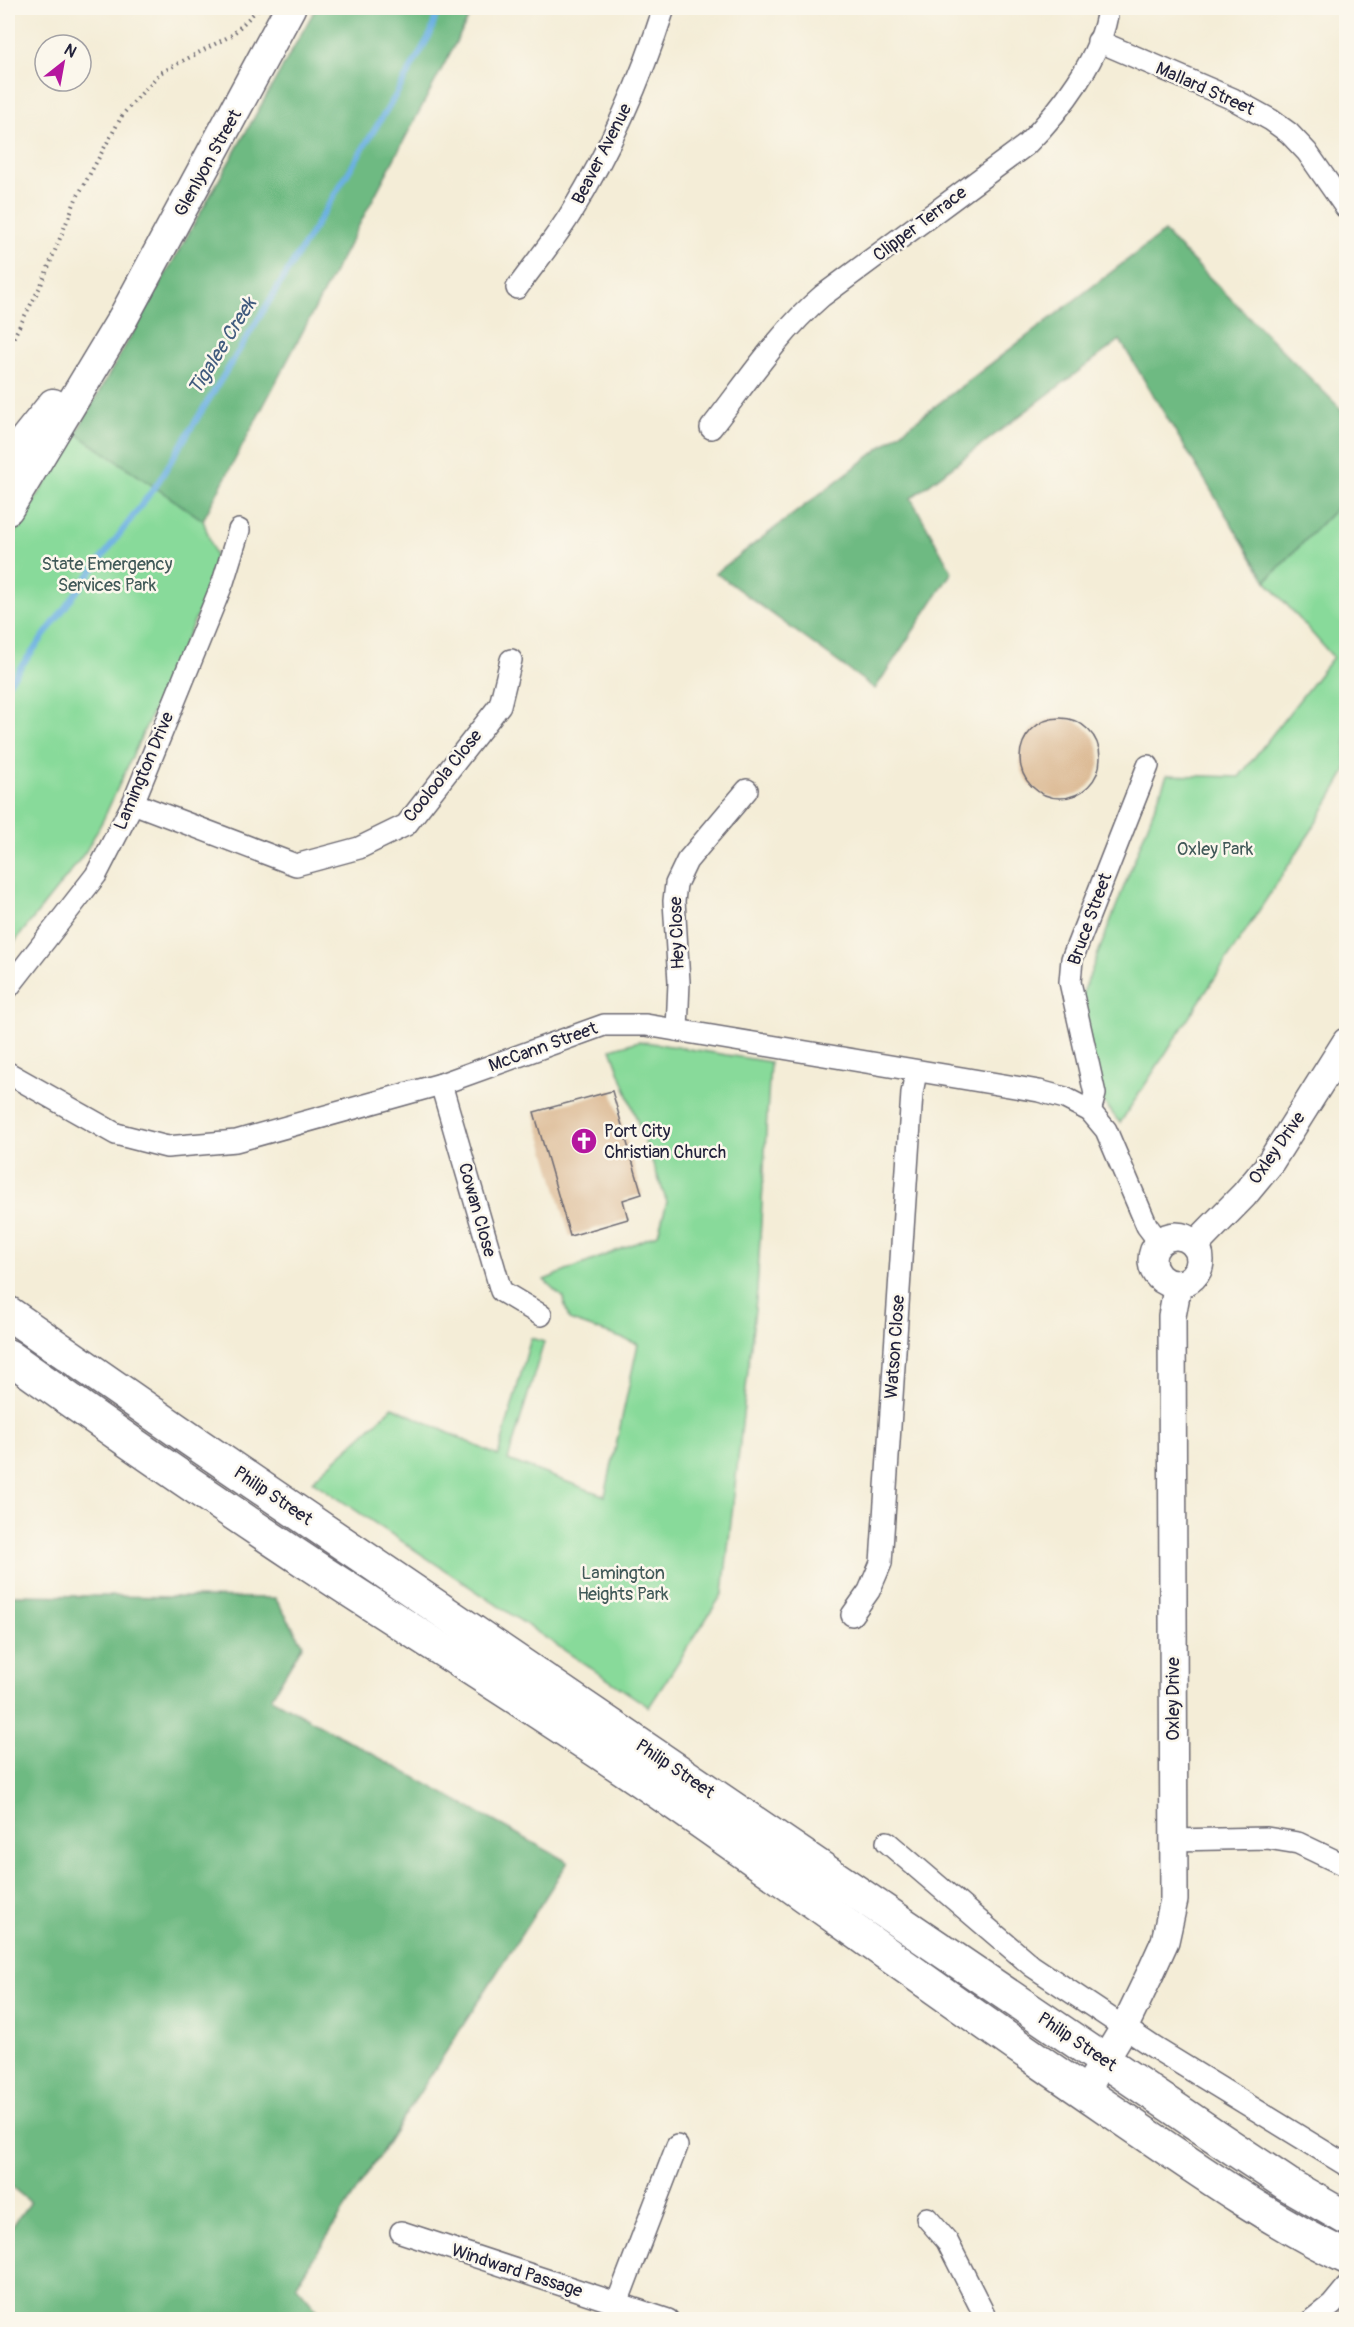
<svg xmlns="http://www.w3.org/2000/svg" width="1354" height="2327" viewBox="0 0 1354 2327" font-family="Pangolin,sans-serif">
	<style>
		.green { fill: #88da9a; stroke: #557e6a; stroke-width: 1.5 }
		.forest { fill: #6eba82; stroke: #486e5e; stroke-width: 1.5 }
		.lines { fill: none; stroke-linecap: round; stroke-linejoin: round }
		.stream { stroke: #6cb1e2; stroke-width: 6 }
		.building { fill: #dcba94 }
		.minor-casing { stroke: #6c6972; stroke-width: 24 }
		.tertiary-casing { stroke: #6c6972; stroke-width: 30 }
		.secondary-casing { stroke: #6c6972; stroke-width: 33 }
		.primary-casing { stroke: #6c6972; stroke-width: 36 }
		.path { stroke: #6c6972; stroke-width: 4; stroke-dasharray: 1.5 4.5; stroke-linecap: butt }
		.minor { stroke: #fff; stroke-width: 21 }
		.tertiary { stroke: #fff; stroke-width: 27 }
		.secondary { stroke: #fff; stroke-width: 30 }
		.primary { stroke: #fff; stroke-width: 33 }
		.labels { text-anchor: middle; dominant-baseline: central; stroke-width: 5; stroke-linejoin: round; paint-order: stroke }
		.street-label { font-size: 18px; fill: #22223b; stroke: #fbf7ec }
		.park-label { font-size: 18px; fill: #415958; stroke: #fbf7ec }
		.poi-label { font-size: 18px; fill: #22223b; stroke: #fbf7ec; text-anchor: start }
		.water-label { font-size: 20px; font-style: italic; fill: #405b7e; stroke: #fbf7ec }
	</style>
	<rect width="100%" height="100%" fill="#fbf7ec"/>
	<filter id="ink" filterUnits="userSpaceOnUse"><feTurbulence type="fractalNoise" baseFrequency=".0167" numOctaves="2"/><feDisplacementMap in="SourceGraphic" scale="12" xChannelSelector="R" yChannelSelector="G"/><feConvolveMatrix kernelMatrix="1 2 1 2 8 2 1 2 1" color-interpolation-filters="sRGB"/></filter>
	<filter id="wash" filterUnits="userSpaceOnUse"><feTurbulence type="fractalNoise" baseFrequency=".008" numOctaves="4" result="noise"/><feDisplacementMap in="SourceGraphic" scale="24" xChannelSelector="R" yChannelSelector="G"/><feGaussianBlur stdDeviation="1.35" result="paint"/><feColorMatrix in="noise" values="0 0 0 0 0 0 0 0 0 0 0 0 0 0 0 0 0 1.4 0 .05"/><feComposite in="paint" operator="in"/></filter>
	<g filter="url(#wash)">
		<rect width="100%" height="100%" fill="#f4edd7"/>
		<!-- green -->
		<g class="green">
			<polygon points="76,433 203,520 215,555 212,577 204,600 103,820 86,851 72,870 8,950 8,544"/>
			<polygon points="1346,498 1346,771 1313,828 1120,1123 1100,1098 1077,1008 1167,775 1239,777 1333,657 1266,581"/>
			<polygon points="639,1041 770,1062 757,1291 723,1593 649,1707 312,1481 393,1407 498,1456 531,1338 544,1342 508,1460 605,1496 638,1344 569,1320 563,1298 544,1280 658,1234 667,1202 611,1049"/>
		</g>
		<!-- forest -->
		<g class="forest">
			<polygon points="316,8 474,8 203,520 76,433"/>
			<polygon points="1164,232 1346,414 1346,498 1266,581 1120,340 911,498 952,572 875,689 716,573"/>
			<polygon points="8,1595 275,1598 303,1644 271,1698 568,1862 296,2285 325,2319 8,2319 8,2232 30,2202 8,2184"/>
		</g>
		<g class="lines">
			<!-- stream -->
			<polyline class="stream" points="8,684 157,484 397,93 431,33 438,8"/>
		</g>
		<g id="blocks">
			<!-- building -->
			<g class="building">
				<circle cx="1060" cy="758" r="40"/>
				<polygon points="612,1091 642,1194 623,1200 628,1219 570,1236 534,1112"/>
			</g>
		</g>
	</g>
	<g filter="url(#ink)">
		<use href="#blocks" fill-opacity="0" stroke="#6c6972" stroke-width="1.5"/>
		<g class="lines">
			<defs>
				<g id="minor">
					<polyline points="1098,41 1233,99 1271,120 1289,133 1307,152 1346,208"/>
					<path d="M517 288C535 263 555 239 571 213 611 148 641 80 664 8"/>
					<path d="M711 428C747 382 778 334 822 296L1026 145C1059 112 1103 56 1108 8"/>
					<polyline points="133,803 296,865 359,848 406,825 500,705 511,660"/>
					<polyline points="8,988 96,875 133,803 223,582 239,530"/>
					<polyline points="677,1030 679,982 674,901 676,884 687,861 747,790"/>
					<polyline points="8,1073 116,1134 167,1147 236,1141 441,1084 604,1025 646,1025 1039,1091 1065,1098 1090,1111 1106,1130 1147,1226 1160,1243"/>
					<polyline points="441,1084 501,1291 541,1315"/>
					<polyline points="1090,1111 1095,1094 1070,982 1072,959 1148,766"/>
					<polyline points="852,1615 869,1591 881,1563 912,1093 916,1072"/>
					<polyline points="1173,1840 1267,1838 1298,1843 1346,1866"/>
					<polyline points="887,1842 1032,1966 1155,2048 1346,2165"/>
					<polyline points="927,2218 947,2241 987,2320"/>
					<polyline points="401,2232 668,2320"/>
					<polyline points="617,2303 677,2146"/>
					<polyline points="1313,2320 1332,2305 1346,2288"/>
				</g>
				<g id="tertiary">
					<circle cx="1176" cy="1260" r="24"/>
					<polyline points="1195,1245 1244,1195 1268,1166 1346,1042"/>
					<polyline points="1085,2092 1124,2028 1150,1974 1165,1941 1174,1900 1172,1316 1178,1284"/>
				</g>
				<g id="secondary">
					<polyline points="8,460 53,404"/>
					<polyline points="8,509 123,318 290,8"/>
				</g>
				<g id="primary">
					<polyline points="8,1313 191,1440 1218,2138 1287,2184 1346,2218"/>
					<path d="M8 1356C107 1427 207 1496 308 1563 430 1643 555 1720 674 1803 819 1904 960 2008 1106 2107 1184 2160 1261 2216 1346 2257"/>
				</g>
			</defs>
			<!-- minor casing -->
			<use href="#minor" class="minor-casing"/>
			<!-- tertiary casing -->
			<use href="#tertiary" class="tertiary-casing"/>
			<!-- secondary casing -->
			<use href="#secondary" class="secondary-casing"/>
			<!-- primary casing -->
			<use href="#primary" class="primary-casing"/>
			<!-- path -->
			<polyline class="path" points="8,348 41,285 76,199 123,114 160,73 232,35 259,8"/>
			<!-- minor -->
			<use href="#minor" class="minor"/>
			<!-- tertiary -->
			<use href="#tertiary" class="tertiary"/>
			<!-- secondary -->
			<use href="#secondary" class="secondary"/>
			<!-- primary -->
			<use href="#primary" class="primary"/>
		</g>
	</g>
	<!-- icons -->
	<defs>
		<symbol id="church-disc" viewBox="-11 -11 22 22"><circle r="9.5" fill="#b5179e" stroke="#fbf7ec"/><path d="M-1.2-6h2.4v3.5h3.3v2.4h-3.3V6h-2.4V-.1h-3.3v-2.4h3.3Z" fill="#fff"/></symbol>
	</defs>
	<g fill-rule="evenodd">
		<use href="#church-disc" x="569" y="1126" width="30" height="30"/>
	</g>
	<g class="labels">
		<!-- street labels -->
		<g class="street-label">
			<text transform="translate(1205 89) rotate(24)">Mallard Street</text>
			<text transform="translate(602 154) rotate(-63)">Beaver Avenue</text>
			<text transform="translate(208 163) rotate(-61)">Glenlyon Street</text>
			<text transform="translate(920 224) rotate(-37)">Clipper Terrace</text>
			<text transform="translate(144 771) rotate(-67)">Lamington Drive</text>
			<text transform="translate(443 776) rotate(-51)">Cooloola Close</text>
			<text transform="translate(1090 919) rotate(-70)">Bruce Street</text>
			<text transform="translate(677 933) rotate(-92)">Hey Close</text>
			<text transform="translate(543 1047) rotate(-20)">McCann Street</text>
			<text transform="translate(1277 1148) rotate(-55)">Oxley Drive</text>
			<text transform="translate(477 1210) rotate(74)">Cowan Close</text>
			<text transform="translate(895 1347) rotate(-86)">Watson Close</text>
			<text transform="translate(273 1496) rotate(34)">Philip Street</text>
			<text transform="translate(1173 1699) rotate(-90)">Oxley Drive</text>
			<text transform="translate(675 1769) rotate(34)">Philip Street</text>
			<text transform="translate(1077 2042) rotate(34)">Philip Street</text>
			<text transform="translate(517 2271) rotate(18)">Windward Passage</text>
		</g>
		<!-- park labels -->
		<g class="park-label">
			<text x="107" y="564">State Emergency<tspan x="107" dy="21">Services Park</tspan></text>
			<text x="1215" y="849">Oxley Park</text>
			<text x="623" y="1573">Lamington<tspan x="623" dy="21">Heights Park</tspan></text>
		</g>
		<!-- poi labels -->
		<g class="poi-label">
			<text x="604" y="1131">Port City<tspan x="604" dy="21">Christian Church</tspan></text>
		</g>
		<!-- water labels -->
		<g class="water-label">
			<text transform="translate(222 346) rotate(-58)">Tigalee Creek</text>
		</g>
	</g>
	<!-- margin -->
	<rect width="1354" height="2327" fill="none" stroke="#fbf7ec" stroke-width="30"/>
	<!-- north arrow -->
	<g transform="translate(63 63) rotate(31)"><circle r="28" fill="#fbf7ec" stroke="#a4a2a5" stroke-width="1.5"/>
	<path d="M0-4.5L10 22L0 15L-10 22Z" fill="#b5179e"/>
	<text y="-9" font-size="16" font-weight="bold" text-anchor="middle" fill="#22223b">N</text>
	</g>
</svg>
